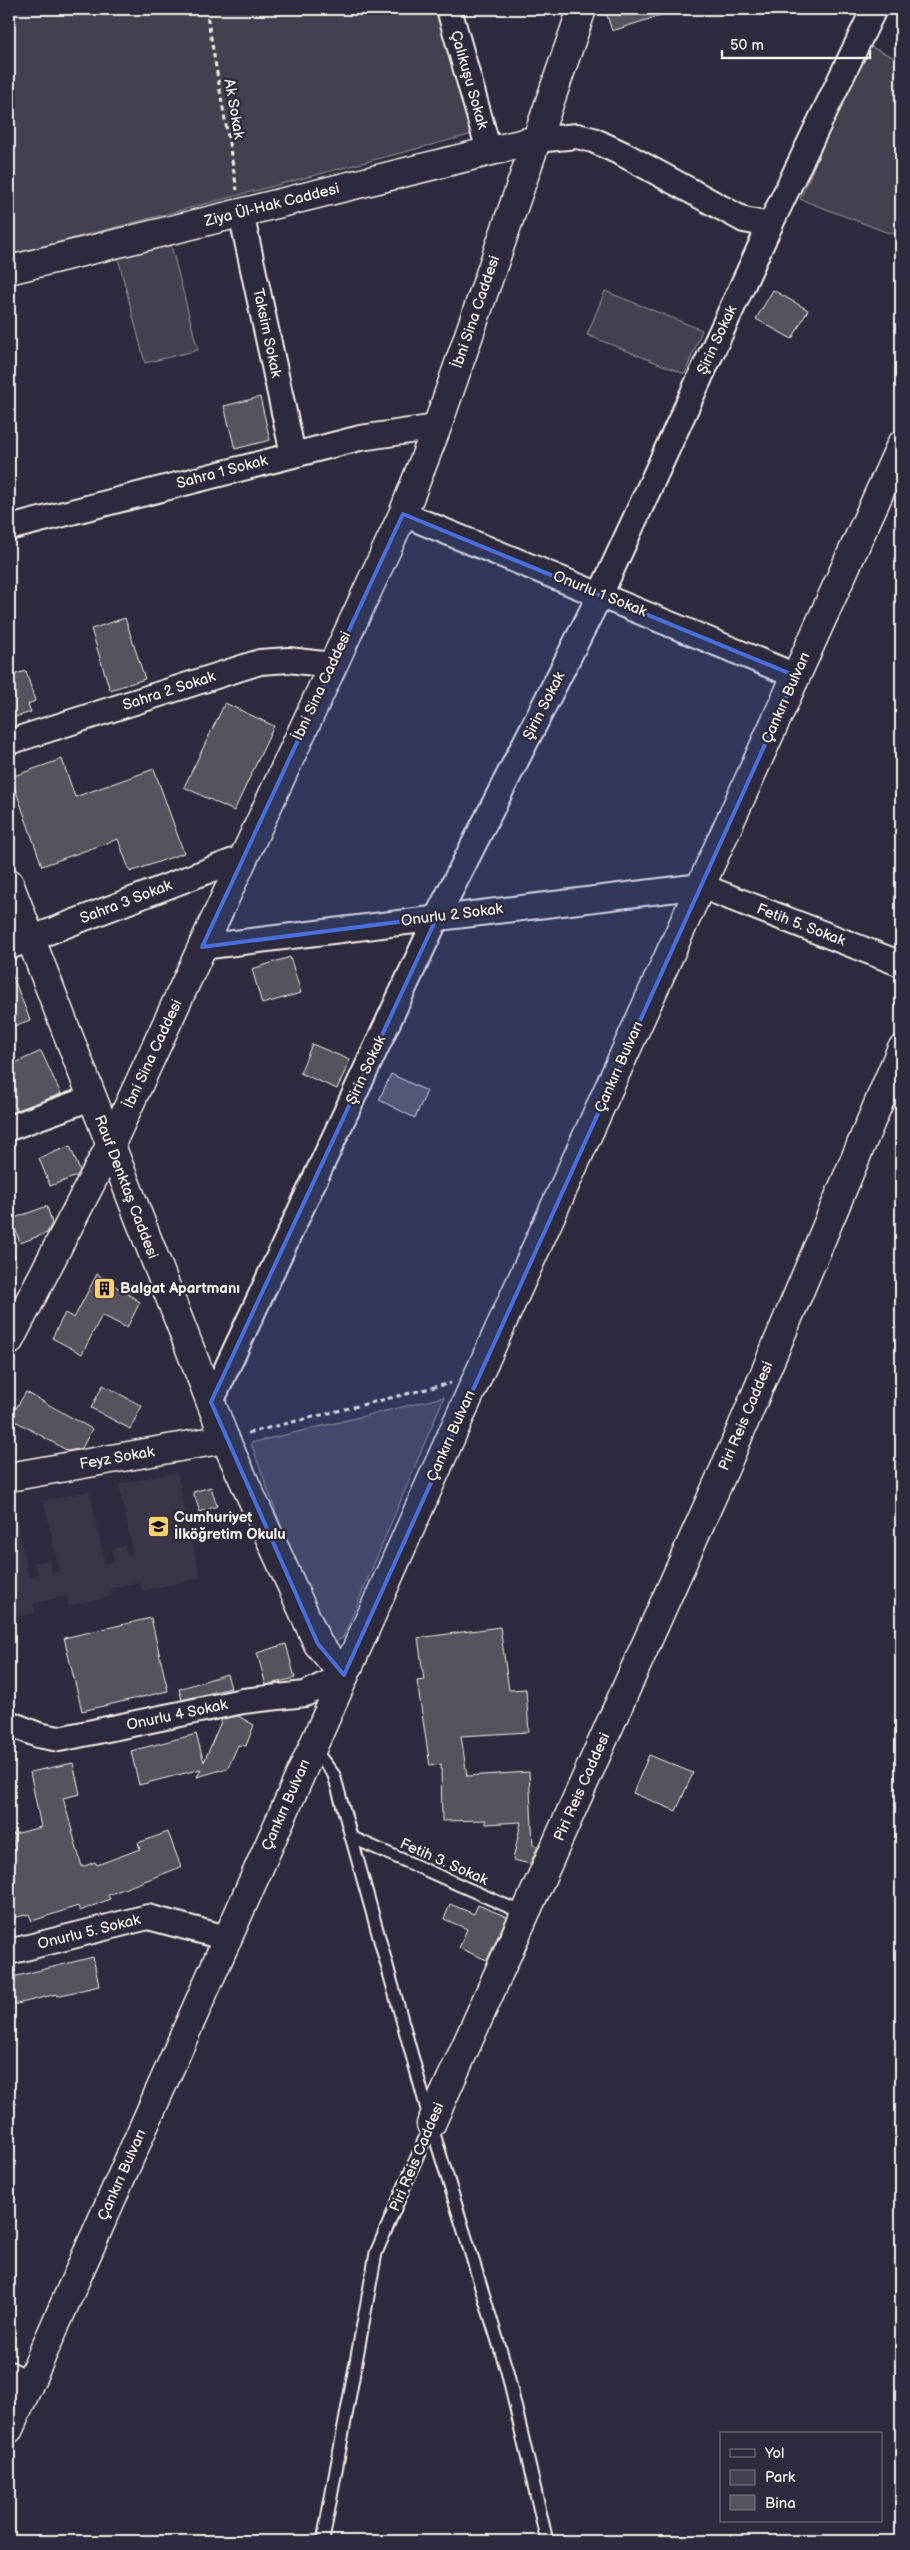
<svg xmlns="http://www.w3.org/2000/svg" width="910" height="2550" viewBox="0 0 910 2550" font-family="'Balsamiq Sans',sans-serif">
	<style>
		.built { fill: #3b3647 }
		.green { fill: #454050; stroke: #9c989c }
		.building { fill: #56525f; stroke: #f4f1e8 }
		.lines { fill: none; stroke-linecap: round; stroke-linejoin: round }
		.lane-casing { stroke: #f4f1e8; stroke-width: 15 }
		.street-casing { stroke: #f4f1e8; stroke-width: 28 }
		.secondary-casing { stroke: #f4f1e8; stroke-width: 31 }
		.path { stroke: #f4f1e8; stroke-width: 3; stroke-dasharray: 5 4; stroke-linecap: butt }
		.lane { stroke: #2f2a3d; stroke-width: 11 }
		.street { stroke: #2f2a3d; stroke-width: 24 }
		.secondary { stroke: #2f2a3d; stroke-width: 28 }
		.marked { fill: #486fdb; fill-opacity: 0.2; stroke: #486fdb; stroke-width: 4; stroke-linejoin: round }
		.labels { text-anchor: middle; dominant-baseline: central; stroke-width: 5; stroke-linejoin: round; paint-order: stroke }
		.street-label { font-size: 15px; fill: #f4f1e8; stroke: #2f2a3d }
		.poi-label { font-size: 15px; font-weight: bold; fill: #f4f1e8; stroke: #2f2a3d; text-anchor: start }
	</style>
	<rect width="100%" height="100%" fill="#2f2a3d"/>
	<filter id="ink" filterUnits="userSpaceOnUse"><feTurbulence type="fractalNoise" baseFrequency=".02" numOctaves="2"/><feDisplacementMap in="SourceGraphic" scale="10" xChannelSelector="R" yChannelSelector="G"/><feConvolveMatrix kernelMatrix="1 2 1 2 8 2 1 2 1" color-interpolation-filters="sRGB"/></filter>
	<g filter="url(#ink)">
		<!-- built -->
		<polygon class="built" points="177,1472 200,1578 142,1591 140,1582 111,1588 112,1596 68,1606 66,1596 34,1603 35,1613 9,1619 9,1506 14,1505 29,1578 38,1576 35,1563 50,1560 52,1573 59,1571 44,1501 89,1491 105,1564 114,1562 112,1549 125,1546 127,1556 133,1554 119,1484"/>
		<!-- green -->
		<g class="green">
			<polygon points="9,9 441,9 477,133 9,255"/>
			<polygon points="867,45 901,61 901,235 886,232 800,199"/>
			<polygon points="171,245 198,350 145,363 118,258"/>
			<polygon points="605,291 702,330 685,374 587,335"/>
			<polygon points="15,1238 14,1281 9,1297 9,1240"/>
			<polygon points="444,1397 343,1638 335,1642 322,1639 251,1443"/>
		</g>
		<!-- building -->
		<g class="building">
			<polygon points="605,9 671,9 671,12 612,31"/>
			<polygon points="773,290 808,310 792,339 756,319"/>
			<polygon points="260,397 270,440 235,449 224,406"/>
			<polygon points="125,618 145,679 110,690 91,629"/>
			<polygon points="26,671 35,701 28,704 31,712 9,719 9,676"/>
			<polygon points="225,703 274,726 234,811 184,787"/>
			<polygon points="62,759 75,797 154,769 184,853 130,872 118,839 42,866 11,777"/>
			<polygon points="290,957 301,993 262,1004 252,969"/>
			<polygon points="9,967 30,1020 9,1028"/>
			<polygon points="312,1044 350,1060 337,1089 300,1073"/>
			<polygon points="41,1051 61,1094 9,1113 9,1066"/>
			<polygon points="391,1074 427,1091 415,1118 379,1100"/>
			<polygon points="70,1146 80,1171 77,1176 50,1186 39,1158"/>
			<polygon points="47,1206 52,1223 47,1233 20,1243 12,1219"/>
			<polygon points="97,1274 140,1302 127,1328 102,1315 82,1354 52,1338 65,1313 74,1318"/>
			<polygon points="103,1385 142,1406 130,1429 91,1408"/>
			<polygon points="26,1392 92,1429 82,1448 68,1451 10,1418"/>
			<polygon points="211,1487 217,1506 200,1512 193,1492"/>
			<polygon points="151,1618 168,1691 82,1711 64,1638"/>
			<polygon points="500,1627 509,1690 526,1689 529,1732 461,1736 467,1776 529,1772 533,1845 538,1846 530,1864 513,1860 521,1822 486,1824 486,1820 442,1821 441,1764 430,1766 417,1681 424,1680 418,1638"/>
			<polygon points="286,1644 295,1678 266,1685 257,1653"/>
			<polygon points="227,1674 231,1688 182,1700 179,1689"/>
			<polygon points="238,1716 254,1725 246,1746 238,1745 228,1768 197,1777 201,1769 139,1785 131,1751 196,1734 204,1762 222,1719"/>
			<polygon points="649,1755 693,1773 676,1811 633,1793"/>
			<polygon points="73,1763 80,1794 63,1798 82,1867 95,1862 97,1865 140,1849 138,1843 168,1832 181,1867 108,1895 110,1899 80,1911 78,1906 32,1921 29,1914 9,1919 9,1851 15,1850 11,1835 41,1827 30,1772"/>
			<polygon points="450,1904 474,1914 478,1905 507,1917 487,1960 459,1948 467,1929 444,1919"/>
			<polygon points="93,1957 99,1986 57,1996 57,1994 9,2006 9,1978"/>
		</g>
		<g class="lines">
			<defs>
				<g id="lane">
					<polyline points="314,1749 334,1775 431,2124 507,2371 547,2541"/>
					<polyline points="351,1837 525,1914"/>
					<polyline points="323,2541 376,2253 431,2124"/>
				</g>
				<g id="street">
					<polyline points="449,9 489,151"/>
					<polyline points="536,140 577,136 593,140 623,154 744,220 770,225"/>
					<polyline points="241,213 293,454"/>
					<polyline points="403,514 796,676"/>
					<polyline points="9,528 360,438 437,427"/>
					<polyline points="9,742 260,662 288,660 332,665"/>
					<polyline points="9,947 244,857"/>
					<polyline points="202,947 701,886 901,964"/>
					<polyline points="9,1128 91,1098"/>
					<polyline points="211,1402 437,917 600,595 773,219 874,9"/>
					<polyline points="9,1723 38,1735 59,1739 243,1701 305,1694 344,1675"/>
					<polyline points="9,1952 148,1917 227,1938"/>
					<polyline points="9,2374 29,2384"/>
				</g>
				<g id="secondary">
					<polyline points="9,270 536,140"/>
					<polyline points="9,883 225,1439 318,1644 344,1675"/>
					<polyline points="9,1341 110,1146 403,514 437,427 582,9"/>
					<polyline points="9,1477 225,1439"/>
					<polyline points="431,2124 724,1470 901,1050"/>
					<polyline points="9,2429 478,1376 901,445"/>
				</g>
			</defs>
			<!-- lane casing -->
			<use href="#lane" class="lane-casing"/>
			<!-- street casing -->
			<use href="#street" class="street-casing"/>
			<!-- secondary casing -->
			<use href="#secondary" class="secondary-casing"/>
			<!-- path -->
			<g class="path">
				<polyline points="206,9 237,190"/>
				<polyline points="248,1433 451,1383"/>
			</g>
			<!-- lane -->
			<use href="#lane" class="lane"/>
			<!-- street -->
			<use href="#street" class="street"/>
			<!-- secondary -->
			<use href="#secondary" class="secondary"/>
		</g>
	</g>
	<!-- marked area -->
	<path class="marked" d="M403 514 796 676 344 1675 318 1644 211 1402 437 917 202 947Z"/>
	<!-- icons -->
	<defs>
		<symbol id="building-square" viewBox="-11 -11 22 22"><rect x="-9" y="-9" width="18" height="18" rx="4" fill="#ffd166" stroke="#2f2a3d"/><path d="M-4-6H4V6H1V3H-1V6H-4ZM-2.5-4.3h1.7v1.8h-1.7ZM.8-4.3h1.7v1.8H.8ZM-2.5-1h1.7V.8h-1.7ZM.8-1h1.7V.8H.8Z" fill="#111"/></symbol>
		<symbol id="school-square" viewBox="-11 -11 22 22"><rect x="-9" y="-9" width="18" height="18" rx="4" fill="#ffd166" stroke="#2f2a3d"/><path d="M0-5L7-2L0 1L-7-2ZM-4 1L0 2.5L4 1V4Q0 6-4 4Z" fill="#111"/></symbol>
	</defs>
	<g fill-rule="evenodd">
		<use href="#building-square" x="92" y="1276" width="25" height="25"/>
		<use href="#school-square" x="146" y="1514" width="25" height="25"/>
	</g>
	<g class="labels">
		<!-- street labels -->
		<g class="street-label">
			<text transform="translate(469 80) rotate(74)">Çalıkuşu Sokak</text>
			<text transform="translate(234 109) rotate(80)">Ak Sokak</text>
			<text transform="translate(272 205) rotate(-14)">Ziya Ül-Hak Caddesi</text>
			<text transform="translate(476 312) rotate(-71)">İbni Sina Caddesi</text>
			<text transform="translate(267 333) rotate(78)">Taksim Sokak</text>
			<text transform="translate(717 340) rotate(-65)">Şirin Sokak</text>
			<text transform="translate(222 472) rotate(-15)">Sahra 1 Sokak</text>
			<text transform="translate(600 594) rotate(22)">Onurlu 1 Sokak</text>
			<text transform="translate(322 686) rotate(-65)">İbni Sina Caddesi</text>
			<text transform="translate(169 691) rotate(-18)">Sahra 2 Sokak</text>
			<text transform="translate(786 698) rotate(-66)">Çankırı Bulvarı</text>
			<text transform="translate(544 706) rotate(-63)">Şirin Sokak</text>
			<text transform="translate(126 902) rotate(-21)">Sahra 3 Sokak</text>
			<text transform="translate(452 915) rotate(-7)">Onurlu 2 Sokak</text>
			<text transform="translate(801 925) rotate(21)">Fetih 5. Sokak</text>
			<text transform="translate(153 1054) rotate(-65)">İbni Sina Caddesi</text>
			<text transform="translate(619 1067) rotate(-66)">Çankırı Bulvarı</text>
			<text transform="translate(366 1070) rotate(-65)">Şirin Sokak</text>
			<text transform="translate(126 1187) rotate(69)">Rauf Denktaş Caddesi</text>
			<text transform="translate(746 1416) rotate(-67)">Piri Reis Caddesi</text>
			<text transform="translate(451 1436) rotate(-66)">Çankırı Bulvarı</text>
			<text transform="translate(117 1458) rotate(-10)">Feyz Sokak</text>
			<text transform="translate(177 1715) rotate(-12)">Onurlu 4 Sokak</text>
			<text transform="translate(582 1787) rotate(-66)">Piri Reis Caddesi</text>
			<text transform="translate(286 1805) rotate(-66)">Çankırı Bulvarı</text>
			<text transform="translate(444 1862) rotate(24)">Fetih 3. Sokak</text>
			<text transform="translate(89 1932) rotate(-14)">Onurlu 5. Sokak</text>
			<text transform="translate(417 2157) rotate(-67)">Piri Reis Caddesi</text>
			<text transform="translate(122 2175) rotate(-66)">Çankırı Bulvarı</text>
		</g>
		<!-- poi labels -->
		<g class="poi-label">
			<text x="120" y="1288">Balgat Apartmanı</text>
			<text x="174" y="1517">Cumhuriyet<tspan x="174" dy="17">İlköğretim Okulu</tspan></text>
		</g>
	</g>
	<!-- margin -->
	<rect width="910" height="2550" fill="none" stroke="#2f2a3d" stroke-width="30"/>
	<rect x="15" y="15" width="880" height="2520" fill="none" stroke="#f4f1e8" stroke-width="2" filter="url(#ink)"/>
	<!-- legend -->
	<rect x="720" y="2432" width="162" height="90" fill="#2f2a3d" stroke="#7e7a81"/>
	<rect x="730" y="2449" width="25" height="8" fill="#2f2a3d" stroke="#7e7a81"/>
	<text x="765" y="2458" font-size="15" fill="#f4f1e8">Yol</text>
	<rect x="730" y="2470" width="25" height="15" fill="#454050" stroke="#7e7a81"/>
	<text x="765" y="2482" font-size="15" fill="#f4f1e8">Park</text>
	<rect x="730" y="2495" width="25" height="15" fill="#56525f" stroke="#7e7a81"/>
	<text x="765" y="2508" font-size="15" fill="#f4f1e8">Bina</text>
	<!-- scale -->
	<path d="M722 50v8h148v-8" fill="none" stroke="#f4f1e8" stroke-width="2.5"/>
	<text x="730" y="50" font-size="15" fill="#f4f1e8" stroke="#2f2a3d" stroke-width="4" paint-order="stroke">50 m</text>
</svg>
